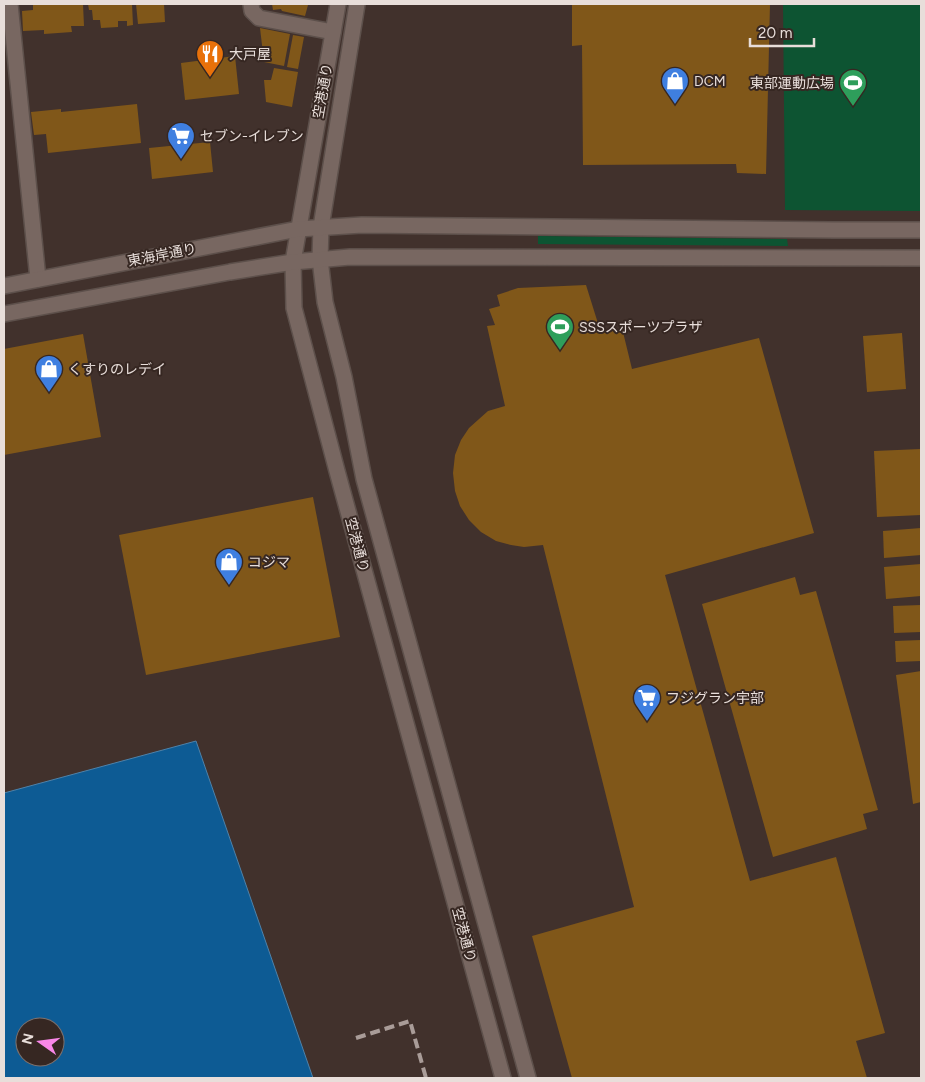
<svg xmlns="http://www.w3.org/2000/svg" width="925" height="1082" viewBox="0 0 925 1082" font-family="Figtree,'Noto Sans JP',sans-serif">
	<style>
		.green { fill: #0d5432 }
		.water { fill: #0d5b94; stroke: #4f82a9; fill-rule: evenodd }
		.building { fill: #805719 }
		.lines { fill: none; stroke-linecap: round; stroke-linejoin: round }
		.minor-casing { stroke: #5d504b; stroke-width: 18 }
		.minor { stroke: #786761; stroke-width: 15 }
		.rail { stroke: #a99c98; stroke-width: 4; stroke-dasharray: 10 5; stroke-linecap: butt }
		.labels { text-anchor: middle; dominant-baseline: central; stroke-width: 4; stroke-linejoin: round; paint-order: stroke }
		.poi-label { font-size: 14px; fill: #e8deda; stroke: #362722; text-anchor: start }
		.street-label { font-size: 14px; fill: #e8deda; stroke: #362722 }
	</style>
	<rect width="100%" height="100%" fill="#41312c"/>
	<!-- green -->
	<g class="green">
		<polygon points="783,4 921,4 921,211 785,210"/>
		<polygon points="538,236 787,239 788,246 538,244"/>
	</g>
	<!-- water -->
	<path class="water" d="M196 741 313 1078H4V793ZM25 1027H55V1057H25Z"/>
	<!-- building -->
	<g class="building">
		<polygon points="33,4 83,4 84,26 71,26 72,32 44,34 44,30 23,31 22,11 33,10"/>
		<polygon points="88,4 132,4 133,25 127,26 127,21 118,21 118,27 101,28 100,20 93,20 92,10 89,10"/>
		<polygon points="136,4 164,4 165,22 138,24"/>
		<polygon points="272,4 303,4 308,5 305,16 282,11 281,9 273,10"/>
		<polygon points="572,4 770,4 766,174 737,173 736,164 583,165 582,45 572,46"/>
		<polygon points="260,28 290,34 284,66 264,62"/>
		<polygon points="293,35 304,37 298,69 287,67"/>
		<polygon points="235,56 239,94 185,100 181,63"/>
		<polygon points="274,68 298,72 292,107 266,102 264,80 271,80"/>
		<polygon points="137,104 141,143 48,153 46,134 34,135 31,112 61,109 61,112"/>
		<polygon points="210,142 213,172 152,179 149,148"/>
		<polygon points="586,285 601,333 622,328 632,369 759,338 814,533 665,575 750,881 836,857 885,1033 856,1041 867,1078 572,1078 532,936 634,907 543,545 524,547 511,545 496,541 481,532 469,520 460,506 455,491 453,473 455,455 461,440 469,428 488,411 505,406 487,326 495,325 489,309 500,306 497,295 518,288"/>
		<polygon points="902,333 906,389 867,392 863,336"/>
		<polygon points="83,334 101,437 4,455 4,349"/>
		<polygon points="921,449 921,515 877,517 874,451"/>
		<polygon points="313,497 340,637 146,675 119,535"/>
		<polygon points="921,528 921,555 884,558 883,531"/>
		<polygon points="921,564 921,596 886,599 884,567"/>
		<polygon points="795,577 800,595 816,591 878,810 863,814 867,829 773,857 702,604"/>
		<polygon points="921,605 921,632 894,633 893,606"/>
		<polygon points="921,640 921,661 896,662 895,641"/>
		<polygon points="921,671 921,802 913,804 896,675"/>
	</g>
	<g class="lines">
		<defs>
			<g id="minor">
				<polyline points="10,4 38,279"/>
				<polyline points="251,4 252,11 259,18 333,32"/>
				<polyline points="338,4 293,262 294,308 337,471 503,1078"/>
				<polyline points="357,4 321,227 320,259 325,302 344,377 364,479 528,1078"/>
				<polyline points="4,286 298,229 362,225 835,230 921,230"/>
				<polyline points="4,314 230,272 293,262 350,257 921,258"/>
			</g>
		</defs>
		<!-- minor casing -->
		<use href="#minor" class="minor-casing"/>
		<!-- minor -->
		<use href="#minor" class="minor"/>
		<!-- rail -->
		<polyline class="rail" points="356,1038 410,1021 426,1078"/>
	</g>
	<!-- icons -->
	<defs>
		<symbol id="restaurant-pin" viewBox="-11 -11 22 30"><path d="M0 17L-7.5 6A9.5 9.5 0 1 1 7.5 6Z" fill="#e8710a" stroke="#362722"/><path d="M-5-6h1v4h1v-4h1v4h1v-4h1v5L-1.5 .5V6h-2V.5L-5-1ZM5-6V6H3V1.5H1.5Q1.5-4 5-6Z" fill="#fff"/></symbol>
		<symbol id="shop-pin" viewBox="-11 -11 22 30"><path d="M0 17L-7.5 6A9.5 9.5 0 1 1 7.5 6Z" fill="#3f7fe0" stroke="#362722"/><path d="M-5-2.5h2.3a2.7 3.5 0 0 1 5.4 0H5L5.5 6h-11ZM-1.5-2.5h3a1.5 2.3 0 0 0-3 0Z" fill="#fff"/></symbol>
		<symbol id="stadium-pin" viewBox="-11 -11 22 30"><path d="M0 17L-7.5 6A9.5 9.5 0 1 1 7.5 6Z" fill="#2e9e5b" stroke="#362722"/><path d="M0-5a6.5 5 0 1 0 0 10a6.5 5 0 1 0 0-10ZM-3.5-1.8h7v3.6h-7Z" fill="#fff"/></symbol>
		<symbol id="supermarket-pin" viewBox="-11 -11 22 30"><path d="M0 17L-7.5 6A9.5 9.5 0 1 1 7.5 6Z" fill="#3f7fe0" stroke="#362722"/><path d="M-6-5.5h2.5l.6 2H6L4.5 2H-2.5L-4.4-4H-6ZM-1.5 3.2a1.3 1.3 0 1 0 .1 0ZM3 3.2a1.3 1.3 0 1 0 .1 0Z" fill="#fff"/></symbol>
	</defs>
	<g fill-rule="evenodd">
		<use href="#restaurant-pin" x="194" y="38" width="32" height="43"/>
		<use href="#shop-pin" x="659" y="65" width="32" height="43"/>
		<use href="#stadium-pin" x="837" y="67" width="32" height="43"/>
		<use href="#supermarket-pin" x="165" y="120" width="32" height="43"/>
		<use href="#stadium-pin" x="544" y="311" width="32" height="43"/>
		<use href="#shop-pin" x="33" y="353" width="32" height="43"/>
		<use href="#shop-pin" x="213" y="546" width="32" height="43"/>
		<use href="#supermarket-pin" x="631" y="682" width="32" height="43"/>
	</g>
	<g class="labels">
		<!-- poi labels -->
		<g class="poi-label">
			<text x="229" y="54">大戸屋</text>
			<text x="694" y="81">DCM</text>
			<text x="834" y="83" text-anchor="end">東部運動広場</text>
			<text x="200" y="136">セブン-イレブン</text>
			<text x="579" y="327">SSSスポーツプラザ</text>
			<text x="68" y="369">くすりのレデイ</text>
			<text x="248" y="562">コジマ</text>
			<text x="666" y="698">フジグラン宇部</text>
		</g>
		<!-- street labels -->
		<g class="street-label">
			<text transform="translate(323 91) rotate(-80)">空港通り</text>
			<text transform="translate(162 255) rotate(-11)">東海岸通り</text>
			<text transform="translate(357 545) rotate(75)">空港通り</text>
			<text transform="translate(464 935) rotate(75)">空港通り</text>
		</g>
	</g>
	<!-- border -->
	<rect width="925" height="1082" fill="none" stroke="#e8deda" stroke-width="10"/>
	<!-- north arrow -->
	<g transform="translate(40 1042) rotate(284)"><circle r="24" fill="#362722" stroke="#7d706c"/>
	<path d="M0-4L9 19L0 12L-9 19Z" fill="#f987e8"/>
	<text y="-8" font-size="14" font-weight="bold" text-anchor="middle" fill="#e8deda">N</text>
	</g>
	<!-- scale -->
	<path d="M750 38v8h64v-8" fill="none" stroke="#e8deda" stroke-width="2.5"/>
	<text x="758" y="38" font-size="15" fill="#e8deda" stroke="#362722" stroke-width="4" paint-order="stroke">20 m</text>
</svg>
